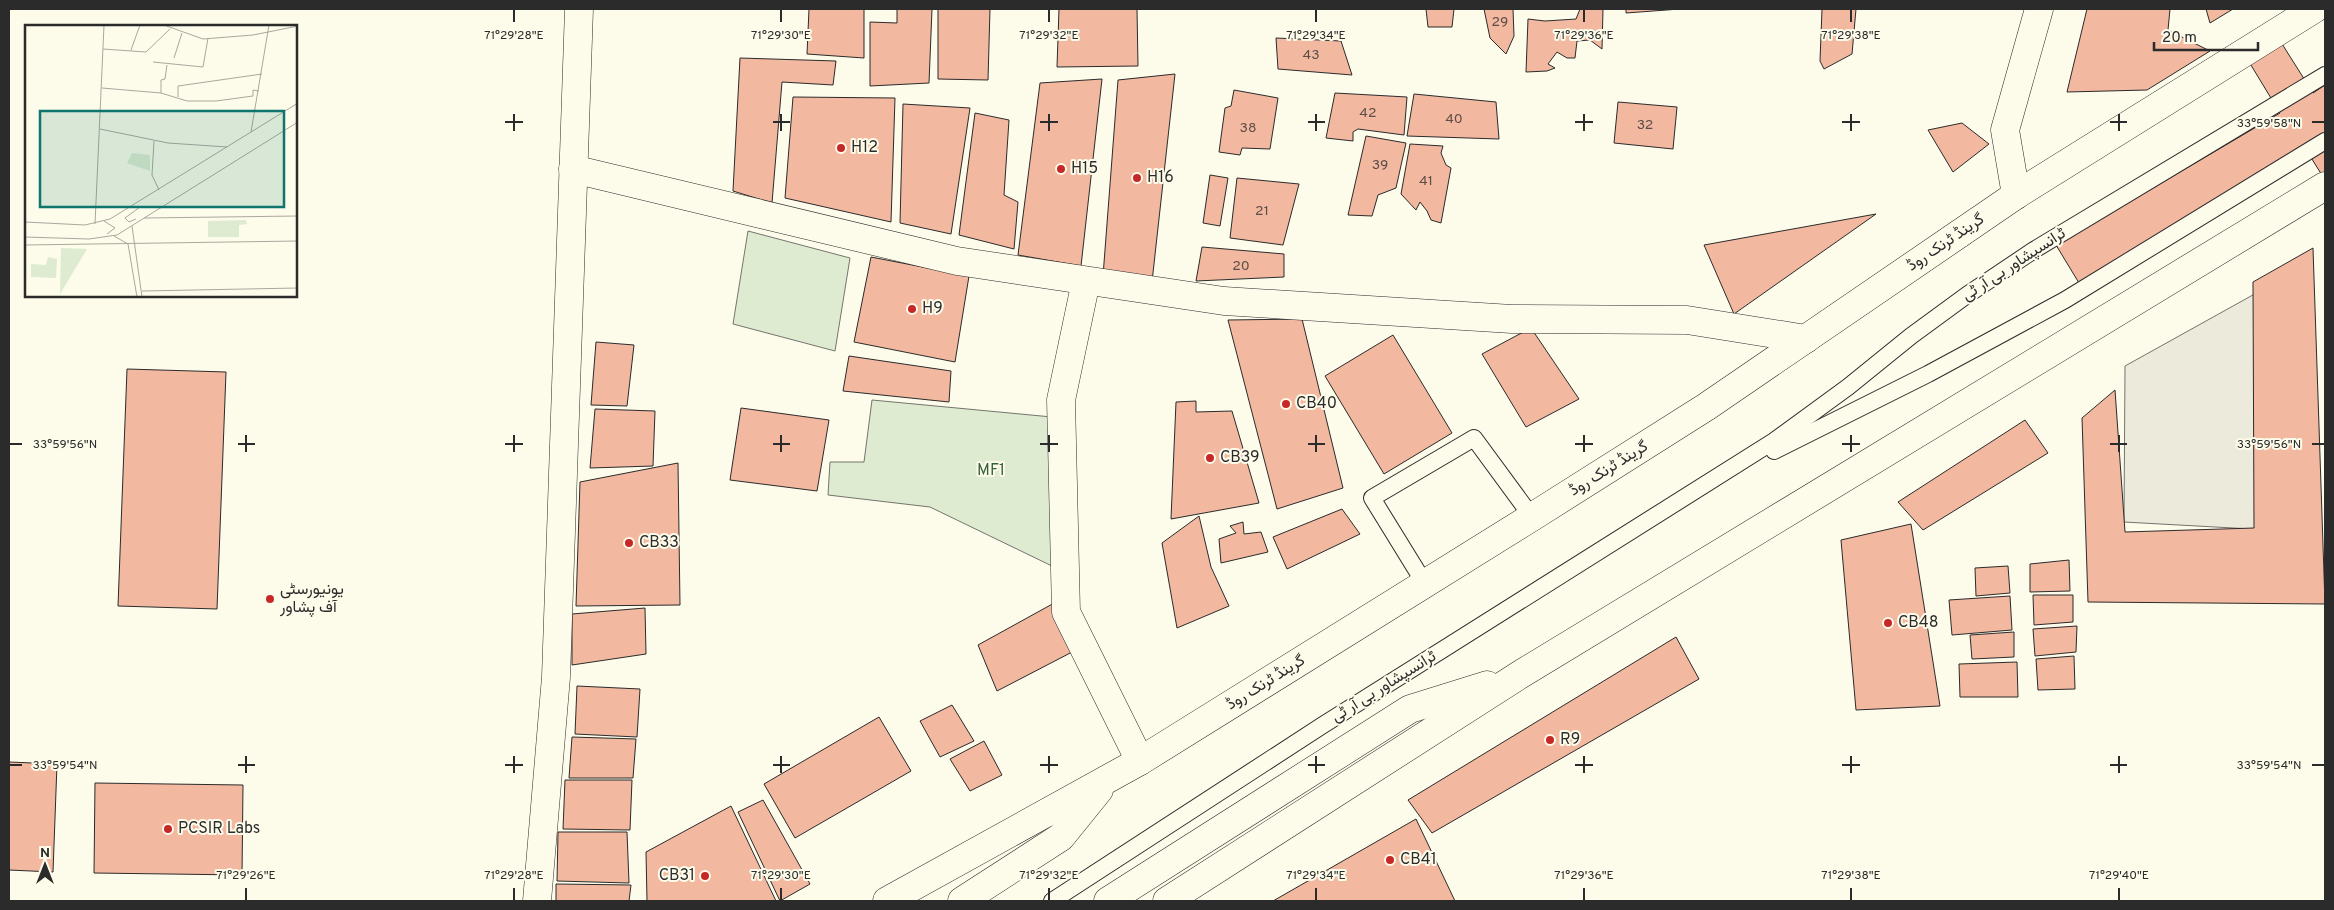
<svg xmlns="http://www.w3.org/2000/svg" width="2334" height="910" viewBox="0 0 2334 910" font-family="Overpass,Vazirmatn,sans-serif">
	<style>
		.green { fill: #deebd1; stroke: #74746e }
		.parking { fill: #eceadb; stroke: #74746e }
		.building { fill: #f2b8a0; stroke: #2b2b2b }
		.lines { fill: none; stroke-linecap: round; stroke-linejoin: round }
		.lane-casing { stroke: #2b2b2b; stroke-width: 18 }
		.street-casing { stroke: #2b2b2b; stroke-width: 29 }
		.highway-casing { stroke: #2b2b2b; stroke-width: 29 }
		.lane { stroke: #fdfbea; stroke-width: 16 }
		.street { stroke: #fdfbea; stroke-width: 28 }
		.highway { stroke: #fdfbea; stroke-width: 28 }
		.ticks { fill: none; stroke: #2b2b2b; stroke-width: 2 }
		.poi-dot { fill: #c62828; stroke: #fdfbea; stroke-width: 2 }
		.labels { text-anchor: middle; dominant-baseline: central; stroke-width: 4; stroke-linejoin: round; paint-order: stroke }
		.number-label { font-size: 14px; fill: #5d4e48 }
		.poi-label { font-size: 16px; fill: #2b2b2b; stroke: #fdfbea; text-anchor: start }
		.street-label { font-size: 16px; fill: #2b2b2b; stroke: #fdfbea }
		.park-label { font-size: 16px; fill: #34623c; stroke: #fdfbea }
		.inset-road { fill: none; stroke: #a9a89e; stroke-width: 1 }
		.view { fill: #0f766e; fill-opacity: 0.15; stroke: #0f766e; stroke-width: 2.5 }
		.inset-edge { fill: none; stroke: #2b2b2b; stroke-width: 2.5 }
		.ticks-label { font-size: 12px; text-anchor: middle; fill: #2b2b2b; stroke: #fdfbea; stroke-width: 4; stroke-linejoin: round; paint-order: stroke }
	</style>
	<rect width="100%" height="100%" fill="#fdfbea"/>
	<!-- green -->
	<g class="green">
		<polygon points="748,231 850,258 835,351 733,324"/>
		<polygon points="872,400 1052,417 1052,566 930,507 828,495 830,462 864,462"/>
	</g>
	<!-- parking -->
	<polygon class="parking" points="2260,291 2270,530 2124,522 2125,366"/>
	<!-- building -->
	<g class="building">
		<polygon points="809,9 864,9 864,58 807,54"/>
		<polygon points="897,9 932,9 929,83 870,86 870,22 897,23"/>
		<polygon points="938,9 990,9 988,80 938,79"/>
		<polygon points="1059,9 1137,9 1138,66 1057,67"/>
		<polygon points="1426,9 1454,9 1452,27 1428,27"/>
		<polygon points="1484,9 1513,9 1514,36 1506,54 1490,38"/>
		<polygon points="1580,9 1603,9 1602,49 1590,40 1577,41 1575,58 1567,58 1557,52 1548,64 1555,68 1547,71 1526,72 1528,19 1545,21 1576,19"/>
		<polygon points="1626,9 1680,9 1626,13"/>
		<polygon points="1822,9 1856,9 1852,54 1824,69 1820,61"/>
		<polygon points="2087,9 2170,9 2168,30 2210,51 2147,90 2067,92"/>
		<polygon points="2206,9 2233,9 2210,23"/>
		<polygon points="2272,28 2313,93 2325,85 2325,180 2305,148 2079,283 2056,245 2280,113 2240,47"/>
		<polygon points="1276,38 1341,41 1352,75 1278,69"/>
		<polygon points="740,58 836,61 833,85 782,82 772,203 733,191"/>
		<polygon points="1175,74 1152,282 1103,276 1118,80"/>
		<polygon points="1102,79 1081,266 1018,255 1040,83"/>
		<polygon points="1234,90 1278,98 1270,149 1242,148 1240,155 1219,152 1225,108 1231,106"/>
		<polygon points="1335,93 1407,97 1404,135 1358,129 1353,132 1353,141 1326,138"/>
		<polygon points="1414,94 1496,102 1499,139 1407,136"/>
		<polygon points="793,97 895,98 891,222 785,198"/>
		<polygon points="1618,102 1677,107 1673,149 1614,143"/>
		<polygon points="903,104 970,108 951,234 900,223"/>
		<polygon points="975,113 1009,120 1004,195 1018,202 1014,249 959,235"/>
		<polygon points="1962,123 1989,144 1953,172 1928,130"/>
		<polygon points="1366,136 1406,143 1396,188 1378,195 1372,216 1348,215"/>
		<polygon points="1410,144 1443,146 1441,153 1446,165 1451,168 1441,223 1431,220 1427,211 1420,202 1416,210 1401,194"/>
		<polygon points="1210,175 1228,178 1220,226 1203,223"/>
		<polygon points="1237,178 1299,184 1283,245 1230,238"/>
		<polygon points="1876,214 1734,314 1704,245"/>
		<polygon points="1202,247 1284,254 1284,277 1196,281"/>
		<polygon points="2313,248 2325,604 2088,602 2082,418 2115,390 2125,532 2254,528 2253,282"/>
		<polygon points="871,257 969,276 955,362 854,342"/>
		<polygon points="1302,319 1343,488 1277,509 1228,320"/>
		<polygon points="1531,328 1579,399 1526,427 1482,354"/>
		<polygon points="1393,335 1452,433 1384,474 1325,376"/>
		<polygon points="596,342 634,345 627,406 591,405"/>
		<polygon points="849,356 951,371 949,402 843,391"/>
		<polygon points="127,369 226,372 217,609 118,606"/>
		<polygon points="1196,401 1196,412 1232,411 1259,503 1171,519 1176,402"/>
		<polygon points="741,408 829,420 817,491 730,480"/>
		<polygon points="595,409 655,411 653,466 590,468"/>
		<polygon points="2025,420 2048,453 1923,530 1898,502"/>
		<polygon points="678,463 680,605 576,606 580,482"/>
		<polygon points="1342,509 1360,534 1287,569 1273,537"/>
		<polygon points="1199,516 1211,567 1229,606 1177,628 1162,543"/>
		<polygon points="1243,522 1244,534 1261,532 1268,552 1221,563 1219,539 1236,533 1230,526"/>
		<polygon points="1911,524 1940,706 1856,710 1841,540"/>
		<polygon points="2069,560 2070,591 2030,592 2030,564"/>
		<polygon points="2008,566 2010,593 1976,596 1975,568"/>
		<polygon points="2033,595 2073,595 2073,622 2034,625"/>
		<polygon points="2010,596 2012,630 1952,635 1949,600"/>
		<polygon points="1056,602 1076,650 997,691 978,645"/>
		<polygon points="645,608 646,654 572,665 572,614"/>
		<polygon points="2077,626 2076,652 2035,656 2033,629"/>
		<polygon points="2014,632 2014,657 1972,659 1970,635"/>
		<polygon points="1676,637 1699,679 1432,833 1408,800"/>
		<polygon points="2074,656 2075,689 2038,690 2036,659"/>
		<polygon points="2017,662 2018,697 1960,697 1959,664"/>
		<polygon points="577,686 640,689 637,737 575,734"/>
		<polygon points="952,705 974,741 940,757 920,721"/>
		<polygon points="879,717 911,771 795,838 764,784"/>
		<polygon points="572,737 636,739 633,778 569,778"/>
		<polygon points="984,741 1002,775 970,791 950,759"/>
		<polygon points="9,762 57,764 53,872 9,870"/>
		<polygon points="565,780 632,780 630,830 563,829"/>
		<polygon points="95,783 243,785 242,875 94,873"/>
		<polygon points="763,800 810,884 780,901 738,812"/>
		<polygon points="731,806 776,901 647,901 646,852"/>
		<polygon points="1416,819 1455,901 1273,901"/>
		<polygon points="558,832 627,832 629,883 557,881"/>
		<polygon points="556,884 631,885 629,901 556,901"/>
	</g>
	<g class="lines">
		<defs>
			<g id="lane">
				<polyline points="1774,451 1928,374 2065,300 2325,141"/>
				<polyline points="1425,584 1372,498 1474,438 1532,517"/>
				<polyline points="1052,901 1323,725 1774,441 1848,387 1911,336 1967,295 2034,250 2325,75"/>
			</g>
			<g id="street">
				<polyline points="573,169 957,261 1224,301 1512,319 1687,320 1806,339"/>
				<polyline points="2016,195 2005,130 2039,9"/>
				<polyline points="1086,281 1061,400 1066,612 1140,761"/>
				<polyline points="537,901 556,677 579,9"/>
			</g>
			<g id="highway">
				<polyline points="887,901 1140,761 1532,517 1706,407 2016,195 2314,9"/>
				<polyline points="962,901 1061,837 1099,790"/>
				<polyline points="1108,901 1410,709 1487,685"/>
				<polyline points="1167,901 1521,674 2325,186"/>
			</g>
		</defs>
		<!-- lane casing -->
		<use href="#lane" class="lane-casing"/>
		<!-- street casing -->
		<use href="#street" class="street-casing"/>
		<!-- highway casing -->
		<use href="#highway" class="highway-casing"/>
		<!-- lane -->
		<use href="#lane" class="lane"/>
		<!-- street -->
		<use href="#street" class="street"/>
		<!-- highway -->
		<use href="#highway" class="highway"/>
	</g>
	<!-- ticks -->
	<path class="ticks" d="M514 10V22M781 10V22M1049 10V22M1316 10V22M1584 10V22M1851 10V22M514 114V131M781 114V131M1049 114V131M1316 114V131M1584 114V131M1851 114V131M2119 114V131M505 122H523M773 122H790M1040 122H1058M1308 122H1325M1575 122H1593M1842 122H1860M2110 122H2127M2312 122H2324M246 435V452M514 435V452M781 435V452M1049 435V452M1316 435V452M1584 435V452M1851 435V452M2119 435V452M10 444H22M238 444H255M505 444H523M773 444H790M1040 444H1058M1308 444H1325M1575 444H1593M1842 444H1860M2110 444H2127M2312 444H2324M246 756V773M514 756V773M781 756V773M1049 756V773M1316 756V773M1584 756V773M1851 756V773M2119 756V773M10 765H22M238 765H255M505 765H523M773 765H790M1040 765H1058M1308 765H1325M1575 765H1593M1842 765H1860M2110 765H2127M2312 765H2324M246 888V900M514 888V900M781 888V900M1049 888V900M1316 888V900M1584 888V900M1851 888V900M2119 888V900"/>
	<!-- markers -->
	<g class="poi-dot">
		<circle cx="841" cy="148" r="5"/>
		<circle cx="1061" cy="169" r="5"/>
		<circle cx="1137" cy="178" r="5"/>
		<circle cx="912" cy="309" r="5"/>
		<circle cx="1286" cy="404" r="5"/>
		<circle cx="1210" cy="458" r="5"/>
		<circle cx="629" cy="543" r="5"/>
		<circle cx="270" cy="599" r="5"/>
		<circle cx="1888" cy="623" r="5"/>
		<circle cx="1550" cy="740" r="5"/>
		<circle cx="168" cy="829" r="5"/>
		<circle cx="1390" cy="860" r="5"/>
		<circle cx="705" cy="876" r="5"/>
	</g>
	<g class="labels">
		<!-- number labels -->
		<g class="number-label">
			<text x="1500" y="22">29</text>
			<text x="1311" y="55">43</text>
			<text x="1368" y="113">42</text>
			<text x="1454" y="119">40</text>
			<text x="1645" y="125">32</text>
			<text x="1248" y="128">38</text>
			<text x="1380" y="165">39</text>
			<text x="1426" y="181">41</text>
			<text x="1262" y="211">21</text>
			<text x="1241" y="266">20</text>
		</g>
		<!-- poi labels -->
		<g class="poi-label">
			<text x="851" y="148">H12</text>
			<text x="1071" y="169">H15</text>
			<text x="1147" y="178">H16</text>
			<text x="922" y="309">H9</text>
			<text x="1296" y="404">CB40</text>
			<text x="1220" y="458">CB39</text>
			<text x="639" y="543">CB33</text>
			<text x="280" y="590">یونیورسٹی<tspan x="280" dy="18">آف پشاور</tspan></text>
			<text x="1898" y="623">CB48</text>
			<text x="1560" y="740">R9</text>
			<text x="178" y="829">PCSIR Labs</text>
			<text x="1400" y="860">CB41</text>
			<text x="695" y="876" text-anchor="end">CB31</text>
		</g>
		<!-- street labels -->
		<g class="street-label">
			<text transform="translate(1946 243) rotate(-34)">گرینڈ ٹرنک روڈ</text>
			<text transform="translate(2014 265) rotate(-33)">ٹرانسپشاور بی آر ٹی</text>
			<text transform="translate(1609 469) rotate(-32)">گرینڈ ٹرنک روڈ</text>
			<text transform="translate(1266 683) rotate(-32)">گرینڈ ٹرنک روڈ</text>
			<text transform="translate(1384 687) rotate(-32)">ٹرانسپشاور بی آر ٹی</text>
		</g>
		<!-- park labels -->
		<g class="park-label">
			<text x="991" y="471">MF1</text>
		</g>
	</g>
	<!-- overview -->
	<g transform="translate(25 25)">
		<rect width="272" height="272" fill="#fdfbea"/>
		<path d="M107 128 125 130V146L102 138ZM221 195 222 199 214 200V212H183V196ZM36 223 62 224 35 269ZM23 232 32 234 31 253 6 252V239L21 240Z" fill="#deebd1"/>
		<path class="inset-road" d="M139 0 178 14 228 10 273 1M78 24 121 27 145 4M106 25 115 0M149 33 157 8M128 37 178 42 183 13M77 63 136 68 162 76H191L228 71V65L234 66M136 68V55L140 54 142 40M153 72V61L237 49M75 104 143 118 202 122M226 107 244 0M129 116 127 150 134 165M119 193 273 191M111 194 104 197 100 193 115 182M79 196 90 203 82 209M0 197 60 200 85 194 273 78M70 199 79 0M107 201 117 272M89 211 103 219 112 272M0 212 64 214 92 210 273 97M0 220 273 216M117 266 273 263"/>
		<path class="view" d="M15 86H259V182H15Z"/>
		<rect width="272" height="272" class="inset-edge"/>
	</g>
	<g class="ticks-label">
		<text x="514" y="39">71°29'28"E</text>
		<text x="781" y="39">71°29'30"E</text>
		<text x="1049" y="39">71°29'32"E</text>
		<text x="1316" y="39">71°29'34"E</text>
		<text x="1584" y="39">71°29'36"E</text>
		<text x="1851" y="39">71°29'38"E</text>
		<text x="2269" y="127">33°59'58"N</text>
		<text x="65" y="448">33°59'56"N</text>
		<text x="2269" y="448">33°59'56"N</text>
		<text x="65" y="769">33°59'54"N</text>
		<text x="2269" y="769">33°59'54"N</text>
		<text x="246" y="879">71°29'26"E</text>
		<text x="514" y="879">71°29'28"E</text>
		<text x="781" y="879">71°29'30"E</text>
		<text x="1049" y="879">71°29'32"E</text>
		<text x="1316" y="879">71°29'34"E</text>
		<text x="1584" y="879">71°29'36"E</text>
		<text x="1851" y="879">71°29'38"E</text>
		<text x="2119" y="879">71°29'40"E</text>
	</g>
	<!-- border -->
	<rect width="2334" height="910" fill="none" stroke="#2b2b2b" stroke-width="20"/>
	<!-- north arrow -->
	<g transform="translate(45 865)" stroke="#fdfbea" stroke-width="4" paint-order="stroke">
	<path d="M0-4L9 19L0 12L-9 19Z" fill="#2b2b2b"/>
	<text y="-8" font-size="14" font-weight="bold" text-anchor="middle" fill="#2b2b2b">N</text>
	</g>
	<!-- scale -->
	<path d="M2154 42v8h104v-8" fill="none" stroke="#2b2b2b" stroke-width="2.5"/>
	<text x="2162" y="42" font-size="15" fill="#2b2b2b" stroke="#fdfbea" stroke-width="4" paint-order="stroke">20 m</text>
</svg>
